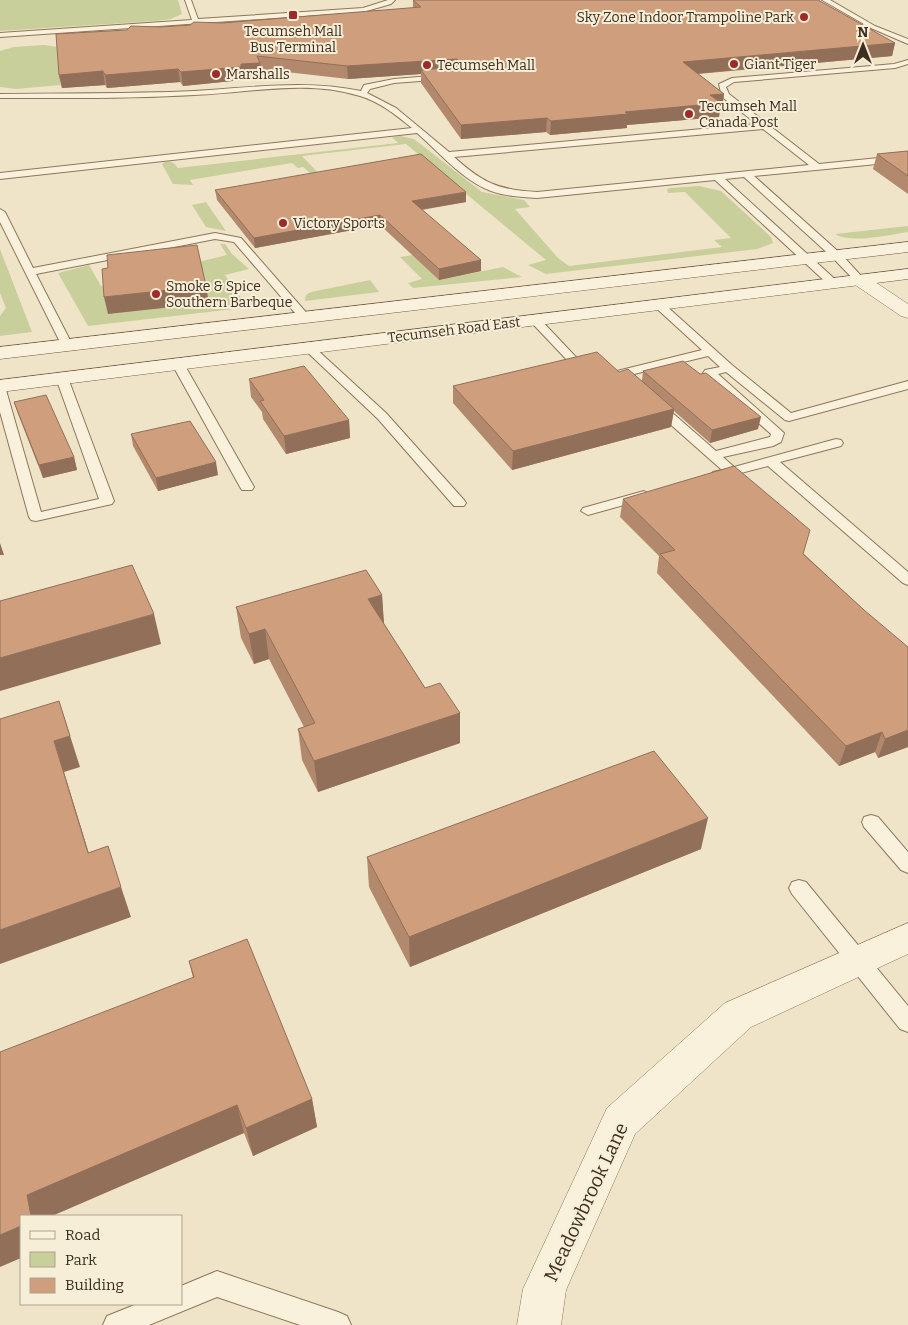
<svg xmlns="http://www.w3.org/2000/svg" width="908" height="1325" viewBox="0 0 908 1325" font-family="Bitter,serif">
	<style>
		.green { fill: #c9cf9b }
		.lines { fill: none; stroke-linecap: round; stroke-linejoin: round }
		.service-casing { stroke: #8d765c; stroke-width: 2 }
		.minor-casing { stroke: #8d765c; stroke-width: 1 }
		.secondary-casing { stroke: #6f573f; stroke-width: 1 }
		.service { fill: #faf1dc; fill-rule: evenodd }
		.minor { fill: #faf1dc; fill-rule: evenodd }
		.secondary { fill: #faf1dc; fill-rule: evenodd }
		.wall { fill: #b2896c }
		.shaded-wall { fill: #916f58 }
		.building { fill: #cf9f7d; stroke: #916f58 }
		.poi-dot { fill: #9e2a2b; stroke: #f7eed8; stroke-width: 2 }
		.labels { text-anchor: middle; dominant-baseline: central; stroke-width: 4; stroke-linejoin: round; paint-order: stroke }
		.far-poi-label { font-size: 14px; fill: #3d2e20; stroke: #f7eed8; text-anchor: start }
		.far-street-label { font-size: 14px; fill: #3d2e20; stroke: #f7eed8 }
		.near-street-label { font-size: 19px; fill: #3d2e20; stroke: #f7eed8 }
	</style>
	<rect width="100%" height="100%" fill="#f0e4c8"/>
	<!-- green -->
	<g class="green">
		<polygon points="0,0 178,0 182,14 171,19 156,21 0,31"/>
		<polygon points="44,45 58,47 61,85 16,89 0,87 0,51 14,47"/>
		<path d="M400 136 414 139 482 192 524 200 530 207 515 209 558 258 569 266 722 247 714 240 731 238 685 192 668 193 667 189 670 188 699 186 721 191 771 237 773 243 757 249 546 274 528 265 546 260 406 144 302 156 351 207 303 167 298 168 292 163 190 180 193 185 173 184 162 164C168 159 174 162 178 168L398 143 392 137Z"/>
		<polygon points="206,202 226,231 206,227 192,205"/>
		<path d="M908 226V232C889 235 851 244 835 234Z"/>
		<polygon points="220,244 225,244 232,254 249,269 225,275 244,302 266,299 269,305 88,326 58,273 89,265 101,286 105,285 227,255"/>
		<polygon points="0,249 32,332 0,336 0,316 6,308 0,293"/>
		<polygon points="413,255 439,280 503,267 522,277 413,288 408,283 422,279 400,257"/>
		<polygon points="370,280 379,292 305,301 306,295 311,292"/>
	</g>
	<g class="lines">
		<defs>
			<g id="service">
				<polygon points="185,0 191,0 198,19 363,8 388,0 395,0 391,4 363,12 0,37 0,33 192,20"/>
				<polygon points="822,0 830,0 875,26 908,39 908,44 871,28"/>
				<path d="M908 60V64L895 68 734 82 726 87 729 94 819 164 908 155V161L754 176 841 254 865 280 860 283 856 282 833 258 744 177 725 179 838 282 839 284 834 287 830 286 715 180 537 198C521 197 505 196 491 191 462 180 439 152 417 133L0 179V173L412 128C396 115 380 102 360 96 307 79 248 93 194 95 129 99 65 98 0 98V94C65 93 129 94 194 91 251 88 304 79 361 91L364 85 394 79 443 75 447 77 446 79 394 83 370 89 367 93 396 108 449 152 757 124 722 97 719 84 732 78 894 64ZM763 129 809 165 537 192C498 190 483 183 454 157Z"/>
				<polygon points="0,209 5,212 33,268 215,233 241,238 311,318 305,321 301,320 234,242 215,239 36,274 73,346 71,348 63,348 0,222"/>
				<polygon points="659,302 663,303 732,365 791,413 908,381 908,389 789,421 785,420 726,372 718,374 784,433 781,442 773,446 723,457 734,467 836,439 841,440 843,443 841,446 780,462 908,572 908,585 903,583 768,466 718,479 713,478 711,475 713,472 722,470 653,409 651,406 653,403 661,403 716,451 770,437 771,434 705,376 703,373 705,370 720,367 708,356 630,375 635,381 629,385 625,384 615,374 617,371 702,350 655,307 654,305"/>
				<polygon points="535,317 539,318 574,355 576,357 574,359 566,359 531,322 529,320 531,318"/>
				<polygon points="309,345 313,346 386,413 464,500 466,503 464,506 454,506 378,419 305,350 303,348"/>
				<polygon points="178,360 184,364 254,487 252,490 242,490 240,487 172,364"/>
				<polygon points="62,374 68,378 114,501 112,504 36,521 31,520 29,517 0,412 0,386 6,390 41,512 99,499 56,378"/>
				<polygon points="644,491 651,495 649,498 588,515 581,511 583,508"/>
				<polygon points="871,815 878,817 908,852 908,873 901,870 864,827 862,822 864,817"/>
				<polygon points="799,880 806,882 908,1006 908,1032 900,1029 792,894 789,888 792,882"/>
				<polygon points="217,1271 338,1312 347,1316 351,1325 300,1325 217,1297 149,1325 103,1325 107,1316 137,1304 181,1304 181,1286"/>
			</g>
			<g id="minor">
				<polygon points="860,275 866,276 908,304 908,318 901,316 854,284 851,280 854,276"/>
				<polygon points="908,923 908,954 751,1027 635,1134 566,1290 561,1325 517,1325 523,1289 530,1274 607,1108 725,1003"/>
			</g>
			<g id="secondary">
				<polygon points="908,242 908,252 0,359 0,347"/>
				<polygon points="908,269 908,279 0,392 0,380"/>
			</g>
		</defs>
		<!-- service casing -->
		<use href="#service" class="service-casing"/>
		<!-- minor casing -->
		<use href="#minor" class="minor-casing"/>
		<!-- secondary casing -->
		<use href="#secondary" class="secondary-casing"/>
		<!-- service -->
		<use href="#service" class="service"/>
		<!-- minor -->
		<use href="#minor" class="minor"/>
		<!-- secondary -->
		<use href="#secondary" class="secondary"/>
	</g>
	<!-- wall -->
	<g class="wall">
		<polygon points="413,0 895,43 892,56 698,74 724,94 722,108 720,108 719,117 627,125 627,128 550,135 546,132 461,139 421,83 421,74 348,79 260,69 261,76 243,77 242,80 183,86 180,82 107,88 105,85 62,88 59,75 160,27 413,8"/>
		<polygon points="908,151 908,194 873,169 877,154"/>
		<polygon points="215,190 466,202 422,210 481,260 481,271 439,280 380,225 255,248 217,200"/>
		<polygon points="643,371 758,429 710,443 674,411 671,427 512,470 453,403 453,386 619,372 642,381"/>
		<polygon points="249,379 349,420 350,438 286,454 263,419 262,412 251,397"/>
		<polygon points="14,402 74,457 77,470 43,478 18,414"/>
		<polygon points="131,434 218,475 158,491 133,446"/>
		<polygon points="623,499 804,554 864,610 908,747 878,758 875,752 839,766 657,573 659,556 620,517"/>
		<polygon points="382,595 384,624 425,688 460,713 460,743 318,792 302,760 298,729 304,727 269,659 254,664 241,638 236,607"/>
		<polygon points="701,849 410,967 369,887 367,857"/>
		<polygon points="189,961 312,1099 317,1127 253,1156 244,1133 21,1216 193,978"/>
	</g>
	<!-- shaded-wall -->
	<g class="shaded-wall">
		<polygon points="895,43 892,56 682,75 683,62"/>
		<polygon points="457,59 457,72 421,70 421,74 348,79 347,66"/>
		<polygon points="260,63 261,76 243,77 242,80 183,86 181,72 241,64"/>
		<polygon points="178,69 180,82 107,88 105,75"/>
		<polygon points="103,71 105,85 62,88 59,75"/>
		<polygon points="724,94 722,108 720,108 719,117 627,125 627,128 550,135 551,121 625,112 710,95"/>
		<polygon points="547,118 546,132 461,139 461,125"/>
		<polygon points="466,192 466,202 412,211 412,201"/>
		<polygon points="380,215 380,225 255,248 254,238"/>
		<polygon points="481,260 481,271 439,280 439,269"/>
		<polygon points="206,286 209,303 108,314 104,297"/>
		<polygon points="674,409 671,427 512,470 513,451"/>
		<polygon points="761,417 758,429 710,443 712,430"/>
		<polygon points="349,420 350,438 286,454 284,436"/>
		<polygon points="74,457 77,470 43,478 39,465"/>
		<polygon points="216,462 218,475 158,491 156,478"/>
		<polygon points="0,543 4,555 0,555"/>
		<polygon points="382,595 384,625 368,599"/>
		<polygon points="154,614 161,644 0,691 0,658"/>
		<polygon points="265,629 269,659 254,664 249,634"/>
		<polygon points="59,701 80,767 64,772 98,883 88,853 54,741"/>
		<polygon points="460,713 460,743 318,792 314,761"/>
		<polygon points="908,730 908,747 878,758 885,739"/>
		<polygon points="882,732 875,752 839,766 846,746"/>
		<polygon points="708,818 701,849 410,967 409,937"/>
		<polygon points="121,887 131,917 0,964 0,930"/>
		<polygon points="312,1099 317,1127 253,1156 246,1128"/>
		<polygon points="237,1105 244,1133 52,1216 31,1216 27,1195"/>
		<polygon points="21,1226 21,1258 0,1267 0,1235"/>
	</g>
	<!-- building -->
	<g class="building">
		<polygon points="413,0 818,0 895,43 683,62 724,94 710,95 721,103 625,112 628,114 551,121 547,118 461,125 421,70 457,67 459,61 457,59 347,66 257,56 260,63 241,64 241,67 181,72 178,69 105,75 103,71 59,75 56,34 127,30 131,26 160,27 190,25 194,22 222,23 421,7"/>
		<polygon points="908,151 908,176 877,154"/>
		<polygon points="421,154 466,192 412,201 481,260 439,269 380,215 254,238 215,190"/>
		<polygon points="197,245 206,286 104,297 102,269 108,268 107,255"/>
		<polygon points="597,352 619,372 628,369 674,409 513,451 453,386"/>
		<polygon points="683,361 700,374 706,373 761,417 712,430 643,371"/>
		<polygon points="304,366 349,420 284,436 260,401 264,400 249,379"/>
		<polygon points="46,395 74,457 39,465 14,402"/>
		<polygon points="190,421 216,462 156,478 131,434"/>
		<polygon points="734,466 810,530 803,554 864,610 908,647 908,730 885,739 882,732 846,746 660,554 675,550 623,499"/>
		<polygon points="132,565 154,614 0,658 0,601"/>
		<polygon points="366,570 382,595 368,599 425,688 440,683 460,713 314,761 298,729 315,723 265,629 249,634 236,607"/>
		<polygon points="59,701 70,736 54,741 88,853 108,846 121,887 0,930 0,719"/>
		<polygon points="654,751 708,818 409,937 367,857"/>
		<polygon points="247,939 312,1099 246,1128 237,1105 27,1195 31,1216 21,1216 21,1226 0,1235 0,1052 194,977 189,961"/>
	</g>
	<!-- markers -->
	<g class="poi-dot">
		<rect x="288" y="10" width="10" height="10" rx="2.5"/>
		<circle cx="804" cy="17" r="5"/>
		<circle cx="734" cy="64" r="5"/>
		<circle cx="427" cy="65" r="5"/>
		<circle cx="216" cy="74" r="5"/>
		<circle cx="689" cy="114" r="5"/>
		<circle cx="283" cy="223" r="5"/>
		<circle cx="156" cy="294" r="5"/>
	</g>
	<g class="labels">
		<!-- far-poi labels -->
		<g class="far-poi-label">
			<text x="794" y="17" text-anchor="end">Sky Zone Indoor Trampoline Park</text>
			<text x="293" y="31" text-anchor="middle">Tecumseh Mall<tspan x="293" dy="16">Bus Terminal</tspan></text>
			<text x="744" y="64">Giant Tiger</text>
			<text x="437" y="65">Tecumseh Mall</text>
			<text x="226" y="74">Marshalls</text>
			<text x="699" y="106">Tecumseh Mall<tspan x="699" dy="16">Canada Post</tspan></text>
			<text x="293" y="223">Victory Sports</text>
			<text x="166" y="286">Smoke &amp; Spice<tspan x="166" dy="16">Southern Barbeque</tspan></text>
		</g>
		<!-- far-street labels -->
		<g class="far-street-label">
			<text transform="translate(454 330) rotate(-7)">Tecumseh Road East</text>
		</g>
		<!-- near-street labels -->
		<g class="near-street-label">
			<text transform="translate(586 1202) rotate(-65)">Meadowbrook Lane</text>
		</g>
	</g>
	<!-- legend -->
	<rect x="20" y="1215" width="162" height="90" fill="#f7eed8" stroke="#ada18e"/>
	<rect x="30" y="1231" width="25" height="8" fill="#faf1dc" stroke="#ada18e"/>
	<text x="65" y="1240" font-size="15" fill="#3d2e20">Road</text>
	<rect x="30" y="1252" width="25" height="15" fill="#c9cf9b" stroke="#ada18e"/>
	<text x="65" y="1265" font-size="15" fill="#3d2e20">Park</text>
	<rect x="30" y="1278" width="25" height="15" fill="#cf9f7d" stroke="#ada18e"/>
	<text x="65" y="1290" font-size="15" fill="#3d2e20">Building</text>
	<!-- north arrow -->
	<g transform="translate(863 45)" stroke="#f7eed8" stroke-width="4" paint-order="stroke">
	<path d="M0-4L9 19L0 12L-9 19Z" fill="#3d2e20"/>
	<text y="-8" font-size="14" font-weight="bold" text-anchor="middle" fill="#3d2e20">N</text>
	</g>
</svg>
